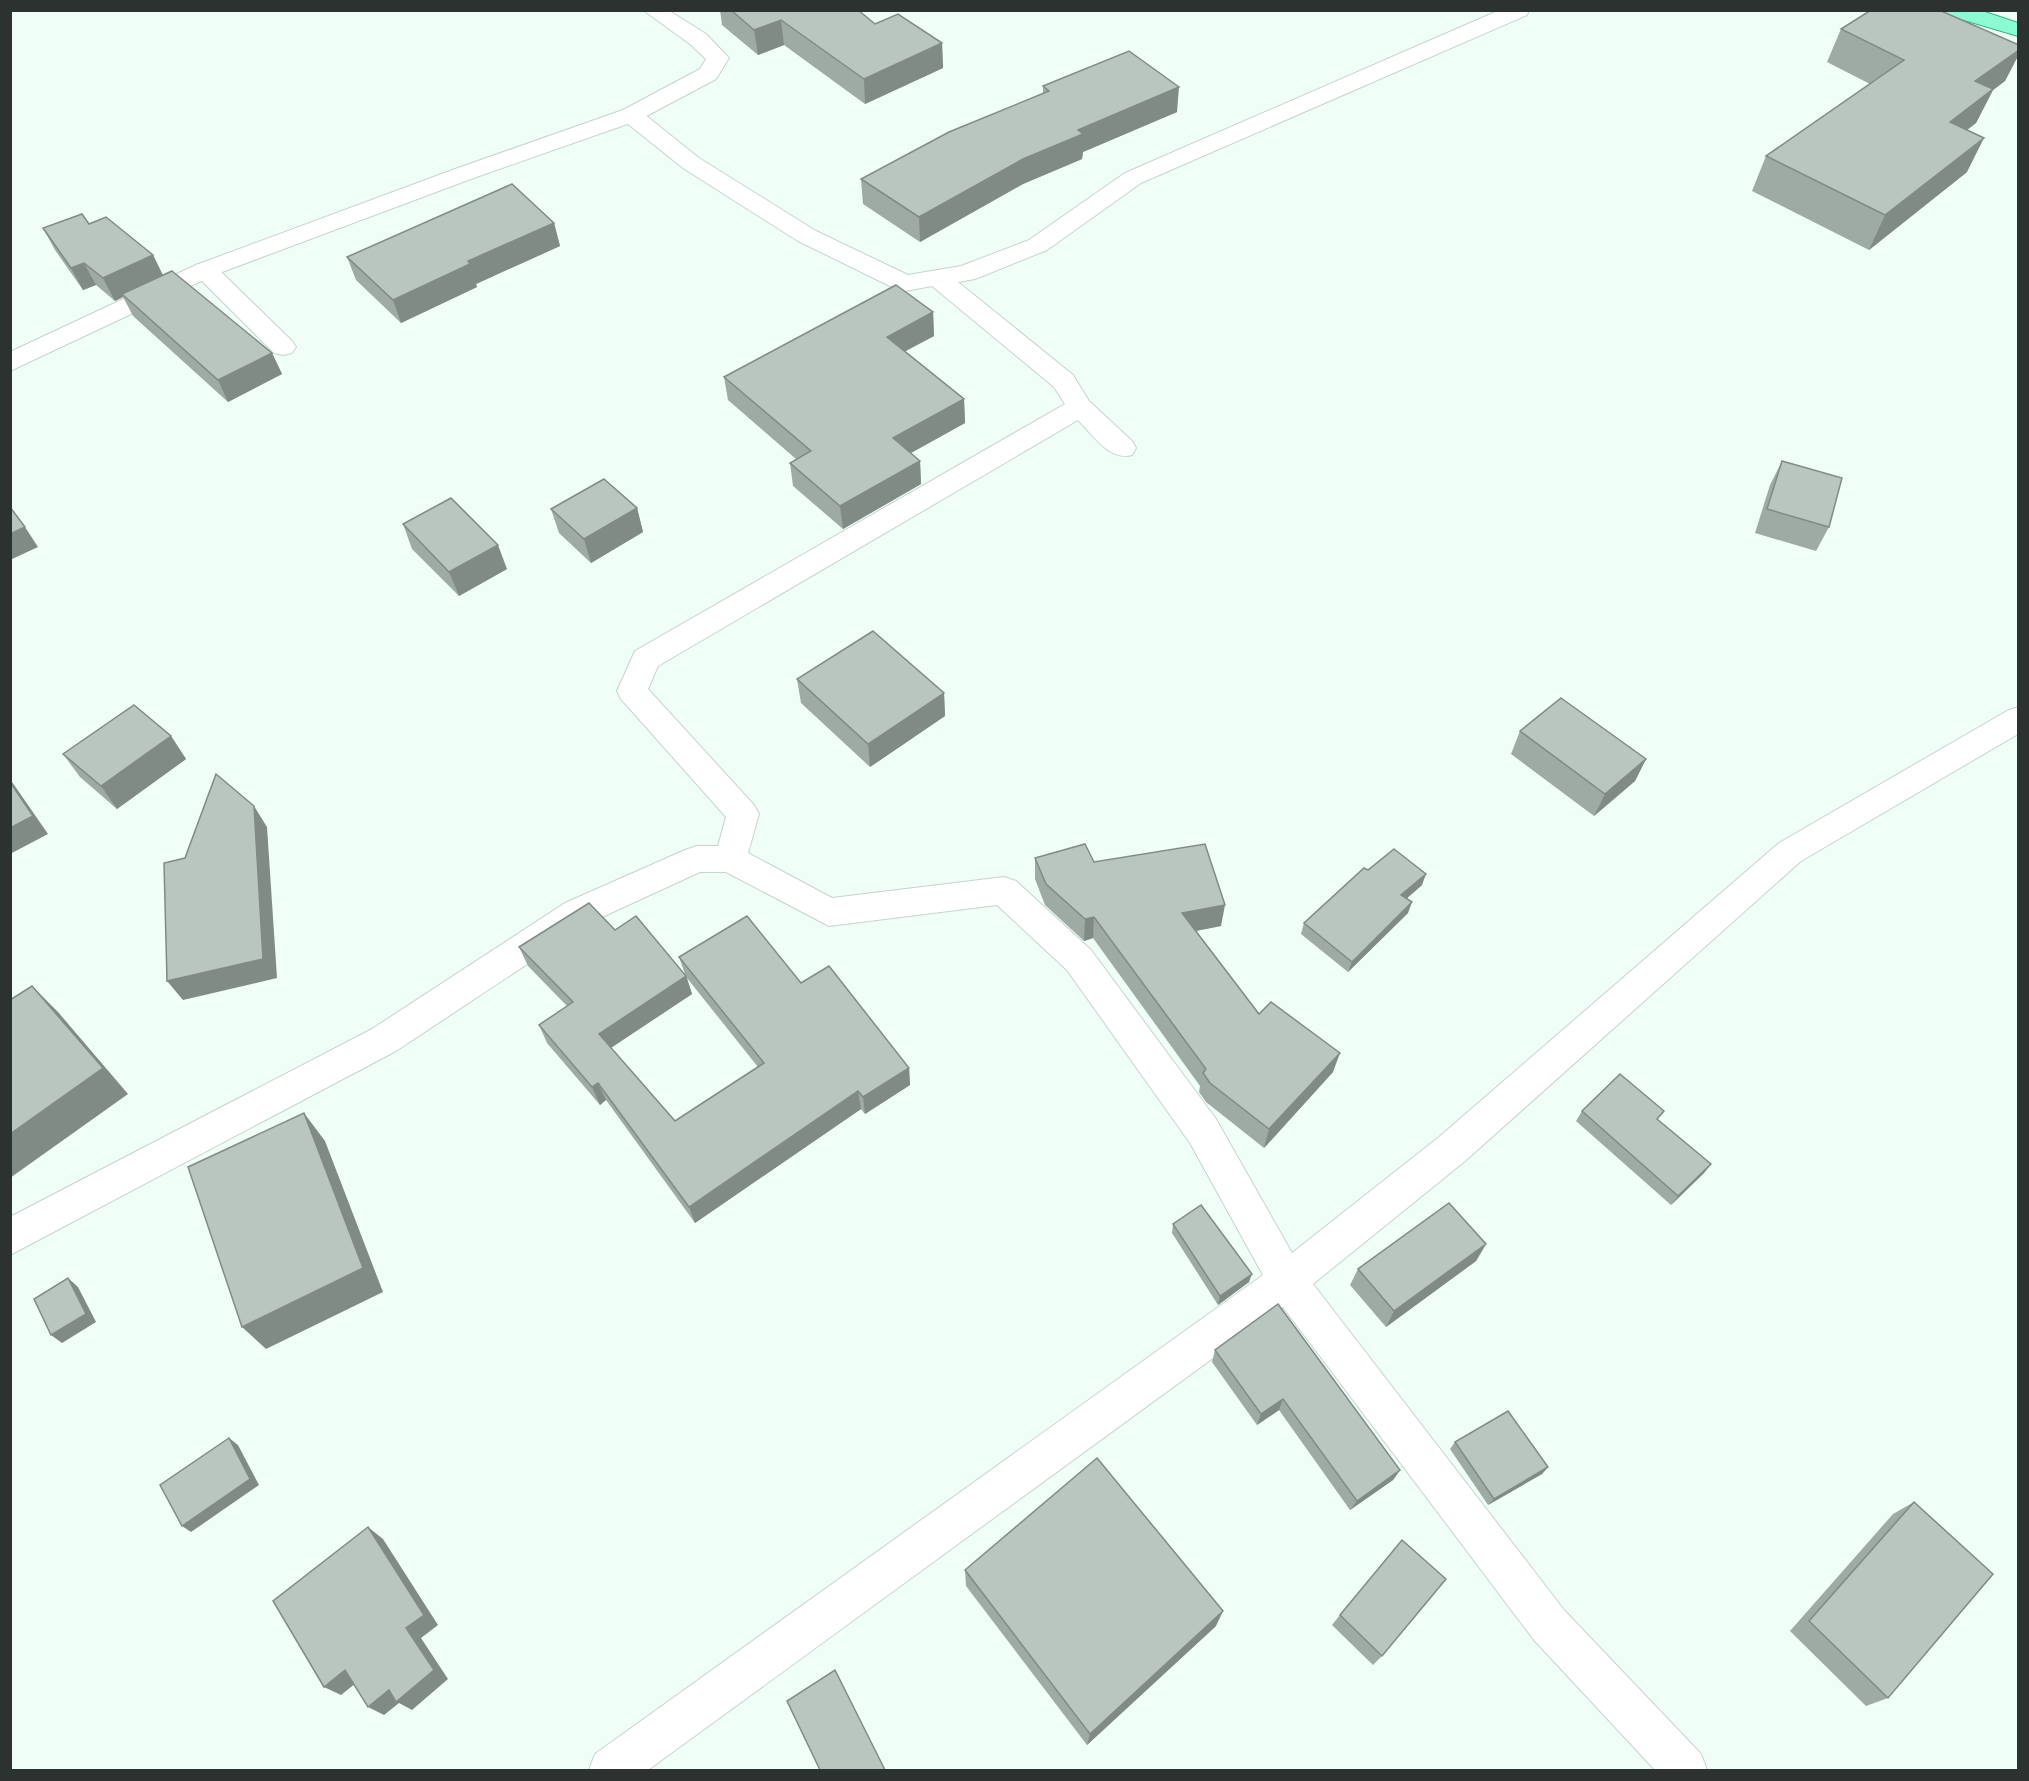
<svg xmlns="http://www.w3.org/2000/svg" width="2029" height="1781" viewBox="0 0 2029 1781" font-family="'Fira Sans Condensed',sans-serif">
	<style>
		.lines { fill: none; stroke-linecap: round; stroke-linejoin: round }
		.minor-casing { stroke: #c6d4cd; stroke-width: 2 }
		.tertiary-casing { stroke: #c6d4cd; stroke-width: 2 }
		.primary-casing { stroke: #36b386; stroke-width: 2 }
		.minor { fill: #fff; fill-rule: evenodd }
		.tertiary { fill: #fff; fill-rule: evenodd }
		.primary { fill: #8afbd3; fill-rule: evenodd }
		.wall { fill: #9eaaa4; fill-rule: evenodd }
		.shaded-wall { fill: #818b86 }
		.building { fill: #b8c6bf; stroke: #818b86; stroke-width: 1.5 }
	</style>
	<rect width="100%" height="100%" fill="#effef6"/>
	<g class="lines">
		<defs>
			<g id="minor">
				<path d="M1500 10H1529L1527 15 1141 183 1047 250 975 279 958 282 1073 375 1089 401 1132 441 1136 448 1132 455C1109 461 1093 435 1078 420L658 666 648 689 754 805 759 814 748 853 832 898 1004 877 1016 881 1091 950 1216 1119 1292 1253 1439 1137 1779 843 2007 711 2018 707V734L1801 861 1465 1161 1313 1284 1564 1610 1701 1754 1707 1770H1655L1534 1640 1283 1307 648 1770H589L595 1754 1263 1275 1190 1143 1067 970 997 905 829 926 726 872H700L589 923 396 1051 10 1255V1217L372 1029 565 903 685 850 697 846H718L726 817 621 699 617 691 635 651 1065 404 1054 387 932 286 905 291 896 289 798 241 683 168 623 120 620 115 623 110 631 108 639 110 699 158 816 231 908 275 961 266 1029 240 1125 173Z"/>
				<polygon points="205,262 214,265 292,341 296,347 292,353 283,355 274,353 196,275 193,270 196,265"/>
			</g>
			<polygon id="tertiary" points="643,10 668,10 706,34 729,58 716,79 639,120 471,179 214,275 10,371 10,352 196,265 455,169 623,110 700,69 706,59 690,44"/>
			<polygon id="primary" points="1945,10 1979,10 2018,23 2018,36 1947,15"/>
		</defs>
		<!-- minor casing -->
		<use href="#minor" class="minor-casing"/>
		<!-- tertiary casing -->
		<use href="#tertiary" class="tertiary-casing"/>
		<!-- primary casing -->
		<use href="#primary" class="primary-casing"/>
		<!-- minor -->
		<use href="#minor" class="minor"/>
		<!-- tertiary -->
		<use href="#tertiary" class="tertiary"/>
		<!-- primary -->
		<use href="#primary" class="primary"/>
	</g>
	<!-- wall -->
	<g class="wall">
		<polygon points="720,10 858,10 875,24 942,43 943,68 865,104 784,45 758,55 722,25"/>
		<polygon points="1841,29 2019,45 2019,54 2005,81 1993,90 1976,123 1967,130 1967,172 1869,250 1752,191 1766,156 1870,84 1827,62"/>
		<polygon points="1043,86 1177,112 1083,152 1082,159 1023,184 920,242 863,204 861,179 1043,93"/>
		<polygon points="554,223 560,246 476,284 477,287 401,323 356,280 347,257"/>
		<polygon points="89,224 153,255 163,275 272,353 282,374 228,402 133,316 123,297 115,301 96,285 83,290 55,250 43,228"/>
		<polygon points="933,312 934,336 905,351 964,399 965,423 910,453 920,461 921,484 843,529 793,486 790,463 796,459 728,400 724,377"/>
		<polygon points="1782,461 1829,527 1816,551 1755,533 1770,485"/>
		<polygon points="637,508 643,532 591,563 559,533 551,509"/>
		<polygon points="403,524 507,569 459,596 412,549"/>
		<polygon points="797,679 944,693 945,716 870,767 801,703"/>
		<polygon points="1520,731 1646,759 1635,781 1594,816 1511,754"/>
		<polygon points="171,736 186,759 117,809 80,777 63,754"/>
		<polygon points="1035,858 1094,862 1221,926 1196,931 1259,1014 1333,1072 1264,1148 1206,1102 1199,1092 1200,1086 1093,938 1084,941 1045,905 1035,879"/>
		<polygon points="1368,870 1422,885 1406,899 1408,913 1348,972 1301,934 1304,923"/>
		<path d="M615 930 685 974 679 957 801 983 909 1068 910 1085 865 1114 861 1109 695 1223 606 1100 600 1105 547 1043 539 1025 567 1006 528 966 519 947ZM687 978 758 1067 675 1121 611 1048 692 994Z"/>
		<polygon points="1582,1111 1658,1120 1711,1164 1704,1173 1671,1205 1576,1121"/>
		<polygon points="1173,1224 1249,1282 1218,1305 1172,1233"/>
		<polygon points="1486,1244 1476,1261 1386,1327 1350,1285 1358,1269"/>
		<polygon points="1215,1350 1400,1470 1393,1480 1350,1510 1279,1410 1257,1425 1212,1362"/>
		<polygon points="1455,1442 1548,1467 1542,1474 1488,1505 1450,1449"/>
		<polygon points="1914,1502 1888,1698 1866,1706 1790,1631 1893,1514"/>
		<polygon points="965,1570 1216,1626 1087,1745 966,1586"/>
		<polygon points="1340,1615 1382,1656 1373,1665 1332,1625"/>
	</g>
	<!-- shaded-wall -->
	<g class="shaded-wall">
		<polygon points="781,20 784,45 758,55 754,30"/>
		<polygon points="942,43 943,68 865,104 864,79"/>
		<polygon points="2019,50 2019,54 2005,81 1993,90 1976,123 1933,156 1950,122 1975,81"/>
		<polygon points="1179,87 1177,112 1083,152 1082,159 1023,184 920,242 919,217 1023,159 1078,130"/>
		<polygon points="1984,138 1967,172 1869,250 1885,215"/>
		<polygon points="554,223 560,246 476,284 477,287 401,323 393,300 468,261"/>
		<polygon points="153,255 164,278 122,294 123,297 115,301 103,278"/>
		<polygon points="84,263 96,285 83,290 71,268"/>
		<polygon points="933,312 934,336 889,360 887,337"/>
		<polygon points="272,353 282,374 228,402 218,380"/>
		<polygon points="964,399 965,423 895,462 893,438"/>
		<polygon points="920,461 921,484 843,529 840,506"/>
		<polygon points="637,508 643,532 591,563 584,539"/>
		<polygon points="25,527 38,547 10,560 10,534"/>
		<polygon points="498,545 507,569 459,596 449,572"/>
		<polygon points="944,693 945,716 870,767 868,744"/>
		<polygon points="171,736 186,759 117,809 101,786"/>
		<polygon points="1646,759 1635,781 1594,816 1605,794"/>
		<polygon points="10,779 48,834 10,854"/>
		<polygon points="254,806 267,827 277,978 183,1000 167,981"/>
		<polygon points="1426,874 1422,885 1398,906 1401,895"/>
		<polygon points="1412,902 1408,913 1348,972 1352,962"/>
		<polygon points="1225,905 1221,926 1179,934 1182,913"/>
		<polygon points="1094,917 1093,938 1084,941 1085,919"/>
		<polygon points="686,976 692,994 606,1051 599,1034"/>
		<polygon points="32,986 58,1012 128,1094 10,1178 10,1134"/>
		<polygon points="1340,1053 1333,1072 1264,1148 1269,1129"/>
		<polygon points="909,1068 910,1085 865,1114 863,1097"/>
		<polygon points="598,1083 606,1100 600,1105 592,1087"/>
		<polygon points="858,1091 861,1109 695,1223 689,1207"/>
		<polygon points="304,1113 325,1141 383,1292 266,1349 242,1327"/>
		<polygon points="1711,1164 1704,1173 1671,1205 1678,1196"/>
		<polygon points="1486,1244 1476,1261 1386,1327 1394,1311"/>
		<polygon points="1252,1274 1249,1282 1218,1305 1220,1296"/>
		<polygon points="68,1278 78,1287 96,1322 62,1343 51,1335"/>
		<polygon points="1283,1399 1279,1410 1257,1425 1261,1414"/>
		<polygon points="229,1438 238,1445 259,1485 191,1532 182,1526"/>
		<polygon points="1548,1467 1542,1474 1488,1505 1494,1499"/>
		<polygon points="1400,1470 1393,1480 1350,1510 1357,1501"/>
		<polygon points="368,1527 383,1539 438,1625 421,1638 448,1679 412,1710 399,1703 384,1715 368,1707 406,1628"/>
		<polygon points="1223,1611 1216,1626 1087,1745 1090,1734"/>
		<polygon points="345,1670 361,1679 341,1695 324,1687"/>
	</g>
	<!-- building -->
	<g class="building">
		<polygon points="731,10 858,10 875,24 898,14 942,43 864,79 781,20 754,30"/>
		<polygon points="1871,10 1939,10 2019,45 2019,50 1975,81 1993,89 1950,122 1984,138 1885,215 1766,156 1904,60 1841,29"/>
		<polygon points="1129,51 1179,87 1078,130 1083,134 1023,159 919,217 861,179 949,132 1049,91 1043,86"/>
		<polygon points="512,184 554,223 468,261 470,264 393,300 347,257"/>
		<polygon points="82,214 89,224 106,217 153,255 103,278 84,263 71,268 43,228"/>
		<polygon points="172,271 272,353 218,380 122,294"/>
		<polygon points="896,285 933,312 887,337 964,399 893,438 920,461 840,506 790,463 811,451 724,377"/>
		<polygon points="1782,461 1842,478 1829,527 1767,509"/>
		<polygon points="604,479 637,508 584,539 551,509"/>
		<polygon points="451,498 498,545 449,572 403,524"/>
		<polygon points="10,507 25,527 10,534"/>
		<polygon points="873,631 944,693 868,744 797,679"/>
		<polygon points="1561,698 1646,759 1605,794 1520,731"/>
		<polygon points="134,705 171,736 101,786 63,754"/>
		<polygon points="216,774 254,806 263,959 167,981 164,863 185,858"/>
		<polygon points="10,782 33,816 10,828"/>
		<polygon points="1085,844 1094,862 1205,844 1225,905 1182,913 1259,1014 1271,1002 1340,1053 1269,1129 1210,1083 1203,1073 1206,1069 1094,917 1085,919 1046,884 1035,858"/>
		<polygon points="1394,849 1426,874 1401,895 1412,902 1352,962 1304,923 1364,868 1368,870"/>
		<polygon points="589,903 615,930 636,916 686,976 599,1034 675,1121 764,1063 679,957 747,916 801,983 829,966 909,1068 863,1097 858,1091 689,1207 598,1083 592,1087 539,1025 573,1002 519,947"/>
		<polygon points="32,986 103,1068 10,1134 10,1000"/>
		<polygon points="1620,1074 1664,1111 1657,1119 1711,1164 1678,1196 1582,1111"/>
		<polygon points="304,1113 363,1268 242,1327 188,1167"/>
		<polygon points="1449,1203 1486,1244 1394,1311 1358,1269"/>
		<polygon points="1201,1205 1252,1274 1220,1296 1173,1224"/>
		<polygon points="68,1278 86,1314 51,1335 34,1299"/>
		<polygon points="1278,1304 1400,1470 1357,1501 1283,1399 1261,1414 1215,1350"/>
		<polygon points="1508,1411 1548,1467 1494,1499 1455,1442"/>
		<polygon points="229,1438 250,1479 182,1526 160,1485"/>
		<polygon points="1097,1458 1223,1611 1090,1734 965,1570"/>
		<polygon points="1914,1502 1993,1574 1888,1698 1809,1621"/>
		<polygon points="368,1527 424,1615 406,1628 434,1670 396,1702 389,1690 368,1707 345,1670 324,1687 273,1601"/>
		<polygon points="1402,1540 1446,1579 1382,1656 1340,1615"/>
		<polygon points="835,1670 885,1770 820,1770 787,1701"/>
	</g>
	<!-- border -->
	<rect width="2029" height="1781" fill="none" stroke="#2c322f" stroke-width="24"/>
</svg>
